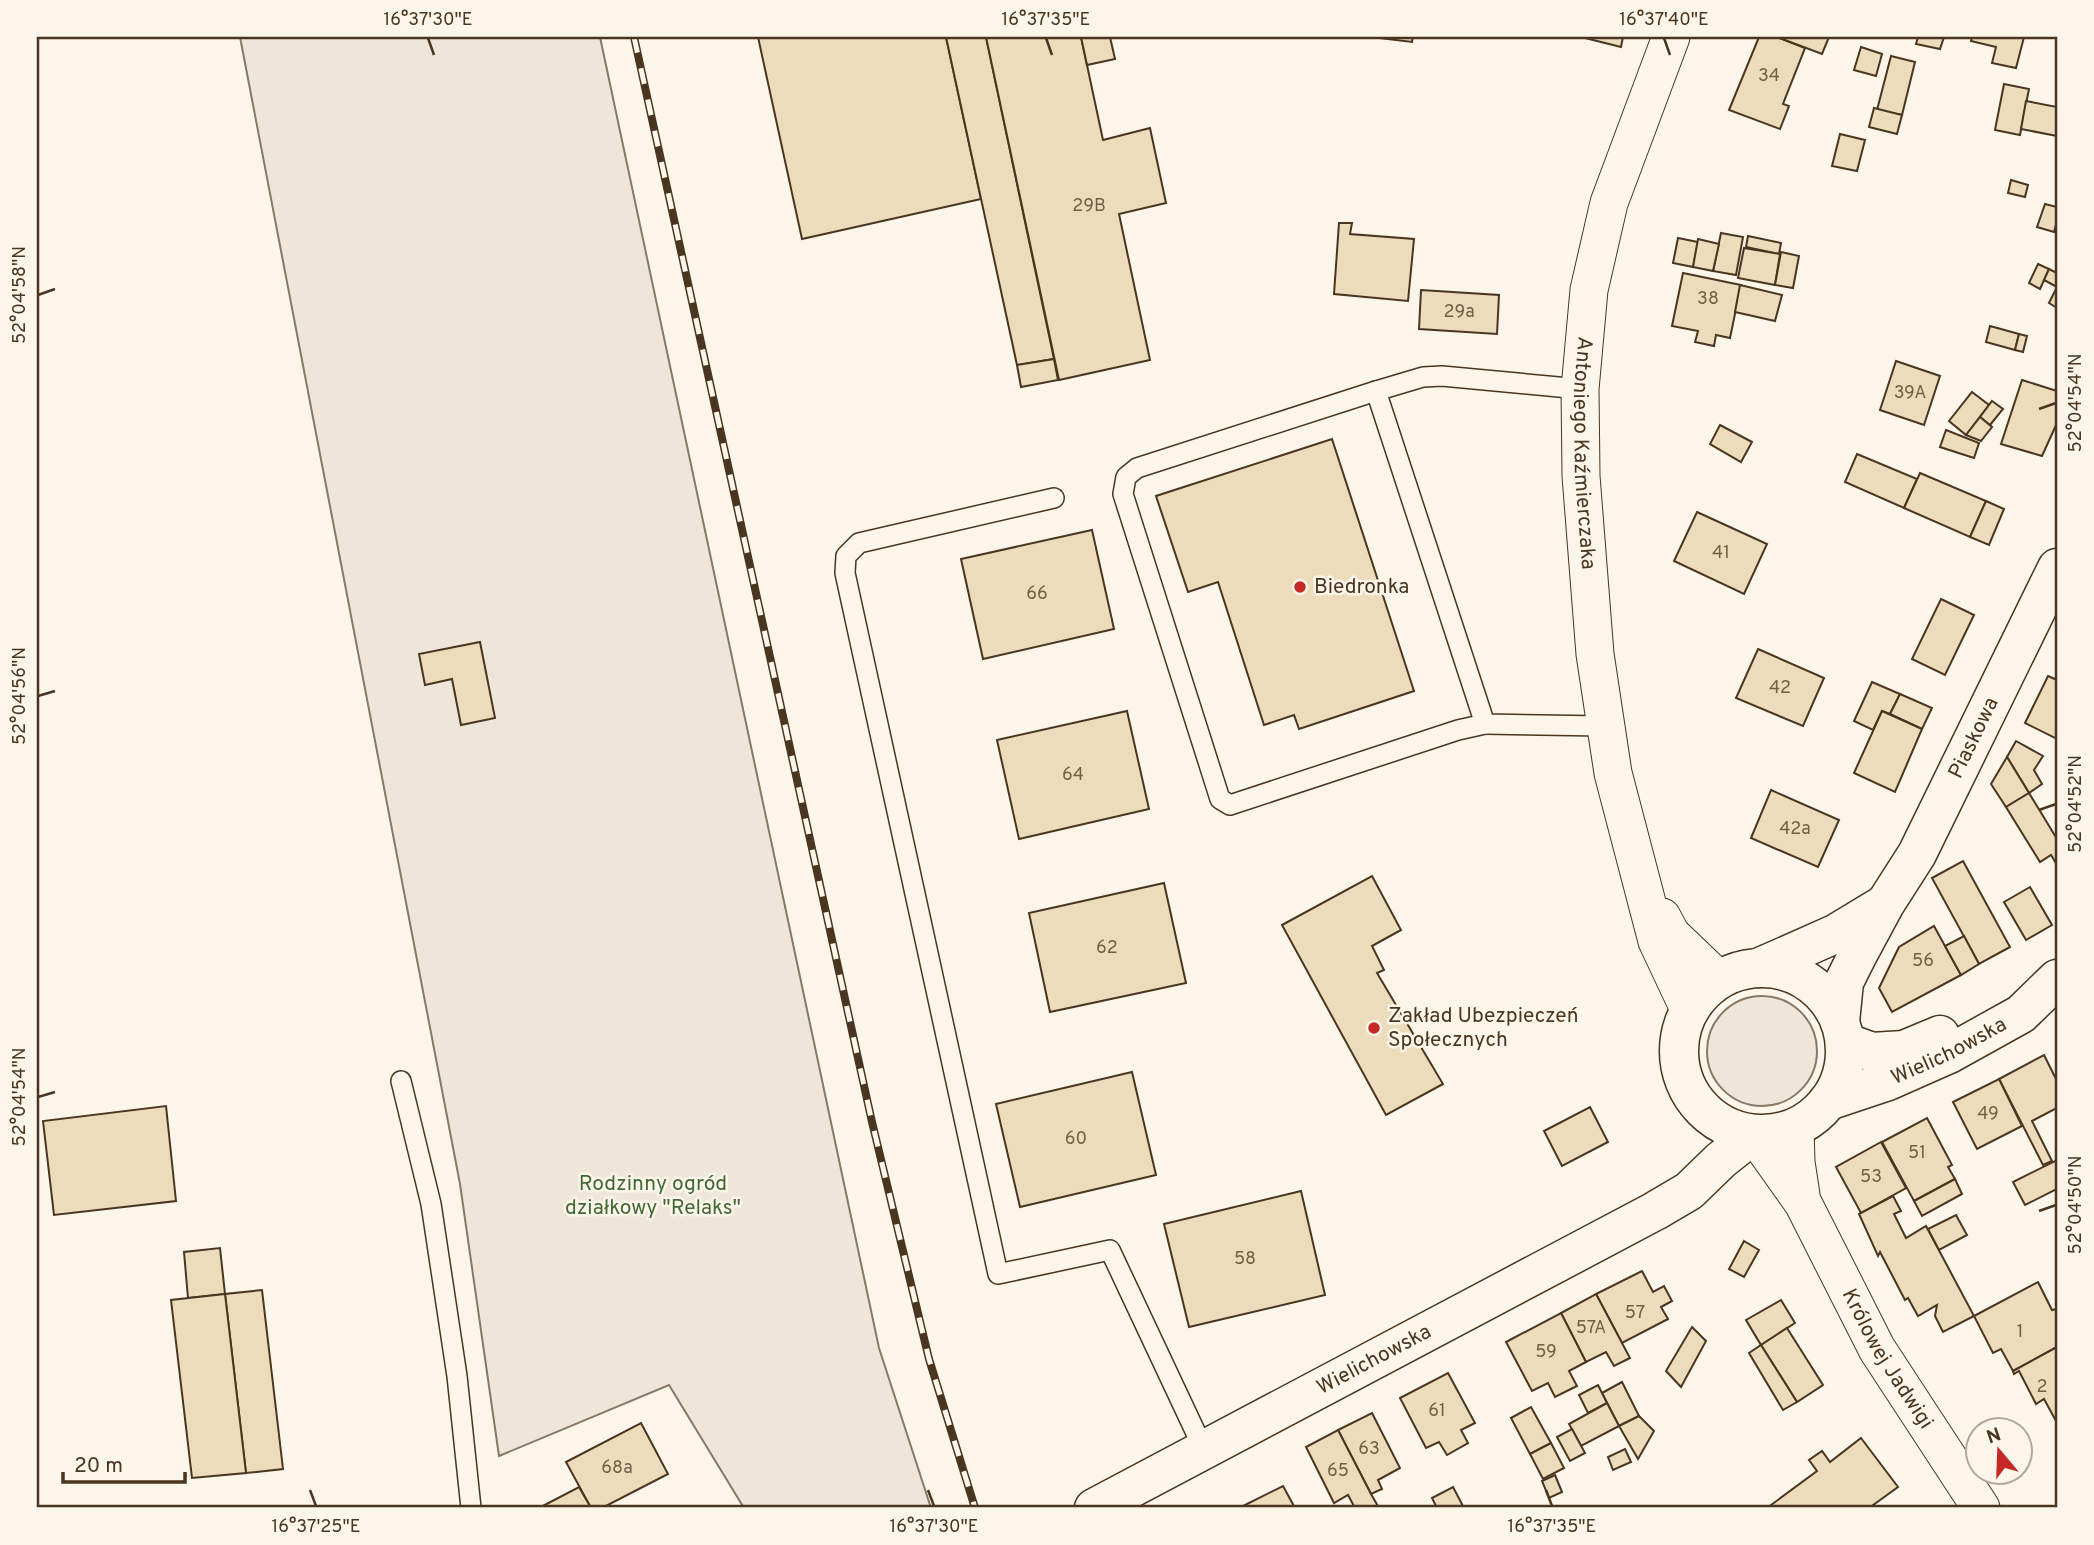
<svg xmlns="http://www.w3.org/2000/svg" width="2094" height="1545" viewBox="0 0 2094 1545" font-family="Overpass,sans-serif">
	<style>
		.green { fill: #ede6d9; stroke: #887966; stroke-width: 2 }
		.building { fill: #ecdcbc; stroke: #4a3520; stroke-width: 2 }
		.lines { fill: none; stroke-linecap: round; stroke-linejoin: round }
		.service-casing { stroke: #4a3520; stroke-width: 22 }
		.minor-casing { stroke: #4a3520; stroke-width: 39 }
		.tertiary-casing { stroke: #4a3520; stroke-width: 41 }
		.service { stroke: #fbf6e9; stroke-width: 19 }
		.minor { stroke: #fbf6e9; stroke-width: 37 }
		.tertiary { stroke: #fbf6e9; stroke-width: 38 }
		.rail-casing { stroke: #4a3520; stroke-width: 8 }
		.rail { stroke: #fbf6e9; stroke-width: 5; stroke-dasharray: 16; stroke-linecap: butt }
		.ticks { fill: none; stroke: #4a3520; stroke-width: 2.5 }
		.poi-dot { fill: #c62828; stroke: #fbf6e9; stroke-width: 2.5 }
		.labels { text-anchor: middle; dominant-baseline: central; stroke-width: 5; stroke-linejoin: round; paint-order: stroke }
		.number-label { font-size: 18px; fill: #725f47 }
		.street-label { font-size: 21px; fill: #4a3520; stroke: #fbf6e9 }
		.poi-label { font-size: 21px; fill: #4a3520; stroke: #fbf6e9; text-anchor: start }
		.park-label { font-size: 21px; fill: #436837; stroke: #fbf6e9 }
		.neatline { fill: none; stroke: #4a3520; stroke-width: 2.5 }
		.ticks-label { font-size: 18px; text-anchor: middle; fill: #4a3520 }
	</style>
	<rect width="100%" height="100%" fill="#fbf6e9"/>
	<!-- green -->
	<g class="green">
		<polygon points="240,37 600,37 879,1348 931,1508 744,1508 669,1385 499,1456 460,1184"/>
		<circle cx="1762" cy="1051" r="55"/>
	</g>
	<!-- building -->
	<g class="building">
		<polygon points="758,37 946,37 981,199 802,239"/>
		<polygon points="946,37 986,37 1054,359 1017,365"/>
		<polygon points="986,37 1081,37 1103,140 1150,128 1166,203 1119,214 1150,360 1059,380"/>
		<polygon points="1081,37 1110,37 1115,59 1087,65"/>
		<polygon points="1371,37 1413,37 1412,42"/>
		<polygon points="1581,37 1623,37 1621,47"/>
		<polygon points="1759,37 1777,37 1805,48 1783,104 1789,106 1780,129 1729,110"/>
		<polygon points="1777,37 1829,37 1822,54"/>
		<polygon points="1918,37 1944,37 1940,49 1916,44"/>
		<polygon points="1972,37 2024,37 2016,68 1992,63 1996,47 1971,41"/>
		<polygon points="1861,47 1882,54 1876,76 1854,70"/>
		<polygon points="1891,56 1915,62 1902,115 1877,110"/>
		<polygon points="2004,84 2029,89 2020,135 1995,130"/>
		<polygon points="2026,101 2057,107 2057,136 2021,129"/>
		<polygon points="1874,108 1902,115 1897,134 1869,127"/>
		<polygon points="1840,134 1865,140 1857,171 1832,166"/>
		<polygon points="2011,180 2028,185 2025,197 2008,193"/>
		<polygon points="2045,204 2057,207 2057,221 2054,232 2037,227"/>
		<polygon points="1339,223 1352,223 1350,234 1414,239 1408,301 1334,294"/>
		<polygon points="1721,233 1743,237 1736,275 1713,271"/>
		<polygon points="1748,236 1781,243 1779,254 1746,247"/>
		<polygon points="1678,238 1698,242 1693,267 1673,263"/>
		<polygon points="1698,239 1719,244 1713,271 1693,267"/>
		<polygon points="1744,248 1780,254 1775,285 1738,278"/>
		<polygon points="1781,252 1799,256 1793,288 1775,285"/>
		<polygon points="2038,264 2049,269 2040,289 2029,283"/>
		<polygon points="2049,269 2057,273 2057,308 2049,303 2057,287 2044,280"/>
		<polygon points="1683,273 1741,285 1730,338 1716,335 1714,346 1695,342 1698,331 1672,326"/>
		<polygon points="1740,285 1782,295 1775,321 1735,312"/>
		<polygon points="1421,290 1499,295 1497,334 1419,329"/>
		<polygon points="1990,326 2019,334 2015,350 1986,342"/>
		<polygon points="2019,334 2027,336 2023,352 2015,350"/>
		<polygon points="1054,359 1058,380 1021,387 1017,365"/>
		<polygon points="1896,361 1940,376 1924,425 1880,410"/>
		<polygon points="2022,380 2057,391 2057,423 2042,456 2001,444"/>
		<polygon points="1972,392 1989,405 1966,435 1949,421"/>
		<polygon points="1992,401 2003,409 1990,425 1980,417"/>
		<polygon points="1980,417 1992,427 1981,441 1966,435"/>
		<polygon points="1720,425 1752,442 1741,462 1710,444"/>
		<polygon points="1946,430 1979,443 1974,458 1940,447"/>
		<polygon points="1332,439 1414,691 1299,729 1294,715 1264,725 1218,582 1188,592 1156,496"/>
		<polygon points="1857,454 1917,479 1904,508 1845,482"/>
		<polygon points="1920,473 1986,501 1970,537 1904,508"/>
		<polygon points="1986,501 2004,509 1989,545 1970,537"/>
		<polygon points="1697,512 1767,544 1744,594 1674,561"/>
		<polygon points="1092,530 1114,629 983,659 961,559"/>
		<polygon points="1941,599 1974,615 1945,675 1912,659"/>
		<polygon points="480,642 495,718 461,725 452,679 425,685 419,654"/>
		<polygon points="1758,649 1824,678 1803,726 1736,698"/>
		<polygon points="2048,676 2057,680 2057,739 2025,723"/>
		<polygon points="1872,682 1900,694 1890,714 1882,711 1873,730 1854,721"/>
		<polygon points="1900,694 1932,708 1922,729 1890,714"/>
		<polygon points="1127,711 1149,809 1019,839 997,740"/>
		<polygon points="1882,711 1922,729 1895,792 1854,773"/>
		<polygon points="2016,741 2043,756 2034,770 2042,784 2029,793 2007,757"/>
		<polygon points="2007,757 2029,793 2006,807 1991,784"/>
		<polygon points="1771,790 1839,820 1818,867 1751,838"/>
		<polygon points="2029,793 2057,839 2057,865 2051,855 2040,862 2006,807"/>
		<polygon points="1963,861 2010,947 1979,964 1932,878"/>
		<polygon points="1372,876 1401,930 1372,946 1384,970 1377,973 1443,1084 1386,1115 1282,925"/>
		<polygon points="1164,883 1186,983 1050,1012 1029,913"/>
		<polygon points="2030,887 2052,925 2026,940 2004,902"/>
		<polygon points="1934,926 1961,975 1892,1012 1879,988 1899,947"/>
		<polygon points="1964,936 1979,964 1961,975 1945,946"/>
		<polygon points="2044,1055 2057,1081 2057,1108 2032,1121 2052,1161 2043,1165 1999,1079"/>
		<polygon points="1132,1072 1156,1175 1020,1207 996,1104"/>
		<polygon points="1999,1079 2022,1126 1977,1149 1953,1102"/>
		<polygon points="166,1106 176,1201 54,1215 43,1121"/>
		<polygon points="1590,1107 1608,1142 1562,1166 1544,1131"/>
		<polygon points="1927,1118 1952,1165 1948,1167 1955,1179 1914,1201 1882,1142"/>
		<polygon points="1881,1142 1906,1188 1861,1213 1836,1167"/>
		<polygon points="2057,1160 2057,1189 2025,1205 2013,1182"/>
		<polygon points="1955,1179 1962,1194 1922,1216 1914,1201"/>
		<polygon points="1301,1191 1325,1295 1189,1327 1164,1224"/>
		<polygon points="1893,1196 1901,1211 1894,1214 1906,1238 1926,1226 1974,1316 1943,1332 1935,1316 1937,1305 1918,1316 1908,1298 1905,1300 1880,1252 1878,1256 1859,1214"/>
		<polygon points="1956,1215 1967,1235 1939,1250 1928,1229"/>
		<polygon points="1744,1241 1759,1250 1744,1277 1729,1269"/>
		<polygon points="220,1248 225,1294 188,1298 184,1252"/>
		<polygon points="1642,1271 1653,1292 1664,1286 1672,1301 1661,1307 1668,1319 1622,1343 1596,1294"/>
		<polygon points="2038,1282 2052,1310 2057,1309 2057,1347 2013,1371 2001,1349 1993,1353 1974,1316"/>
		<polygon points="262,1290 283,1469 246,1473 225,1294"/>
		<polygon points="225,1294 246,1473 192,1478 171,1300"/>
		<polygon points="1596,1294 1630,1358 1614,1366 1606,1352 1586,1362 1561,1313"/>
		<polygon points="1781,1300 1795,1323 1761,1345 1746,1320"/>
		<polygon points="1561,1313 1586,1362 1569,1371 1577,1386 1555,1397 1548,1383 1532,1391 1506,1342"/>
		<polygon points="1692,1327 1706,1341 1681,1387 1666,1371"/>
		<polygon points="1787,1328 1823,1385 1797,1402 1761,1345"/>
		<polygon points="1761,1345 1797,1402 1783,1410 1749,1353"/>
		<polygon points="2057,1347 2057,1421 2056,1421 2044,1399 2036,1404 2019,1371 2014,1374 2013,1371"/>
		<polygon points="1448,1373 1475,1423 1461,1430 1468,1443 1447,1455 1439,1442 1426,1448 1400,1398"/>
		<polygon points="1622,1382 1639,1416 1619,1426 1602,1393"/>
		<polygon points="1598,1385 1607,1403 1588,1413 1579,1395"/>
		<polygon points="1607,1403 1619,1426 1581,1446 1569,1424"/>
		<polygon points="1531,1407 1551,1443 1530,1454 1511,1418"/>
		<polygon points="1372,1413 1400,1468 1378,1480 1382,1489 1371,1494 1338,1430"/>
		<polygon points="1639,1416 1654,1431 1638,1459 1619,1426"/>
		<polygon points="641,1423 668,1474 602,1508 591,1508 566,1462"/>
		<polygon points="1572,1429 1585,1453 1570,1461 1557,1437"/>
		<polygon points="1338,1430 1371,1494 1379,1508 1355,1508 1348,1495 1334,1503 1306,1447"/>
		<polygon points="1861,1438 1898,1487 1869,1508 1767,1508 1817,1471 1809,1460 1822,1451 1830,1462"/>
		<polygon points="1551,1443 1564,1468 1543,1479 1530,1454"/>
		<polygon points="1625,1449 1631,1462 1613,1470 1608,1457"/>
		<polygon points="1555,1475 1562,1492 1549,1498 1542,1481"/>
		<polygon points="1283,1486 1295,1508 1239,1508"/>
		<polygon points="579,1487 591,1508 539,1508"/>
		<polygon points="1453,1487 1464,1508 1437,1508 1432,1498"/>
	</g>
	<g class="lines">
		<defs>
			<g id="service">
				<polyline points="1580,389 1442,376 1423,377 1376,391 1485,724 1604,726"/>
				<polyline points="1376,391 1137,468 1126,477 1123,494 1220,799 1230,805 1458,730 1485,724"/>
				<polyline points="1054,498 859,543 846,556 845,573 998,1274 1110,1250 1204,1450"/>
				<polyline points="401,1081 431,1204 457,1376 471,1508"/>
			</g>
			<g id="minor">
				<path id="s1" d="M1671 37 1609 203 1589 290 1580 389 1581 476 1595 654 1613 773 1657 941 1689 1009"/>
				<polyline points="1662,917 1671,934 1718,979"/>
				<polyline points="1795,1127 1796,1162 1801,1195"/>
				<path id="s2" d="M1754 1134 1803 1203 1877 1349 1981 1508"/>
			</g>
			<g id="tertiary">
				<circle cx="1762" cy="1051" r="83"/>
				<polyline points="1758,968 1835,934 1883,905"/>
				<path id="s3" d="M1840 1022 1844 982 1857 956 1885 904 1917 854 2057 568"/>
				<polyline points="1845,1042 1872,1052 1904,1050 1940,1035"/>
				<path id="s4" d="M1828 1101 1888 1081 1949 1054 2021 1014 2057 979"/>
				<path id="s5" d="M1094 1508 1655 1211 1689 1191 1721 1160 1754 1134"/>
			</g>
		</defs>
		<!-- service casing -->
		<use href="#service" class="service-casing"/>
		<!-- minor casing -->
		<use href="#minor" class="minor-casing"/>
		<!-- tertiary casing -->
		<use href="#tertiary" class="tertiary-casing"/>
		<!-- service -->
		<use href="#service" class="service"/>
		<!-- minor -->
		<use href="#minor" class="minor"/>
		<!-- tertiary -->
		<use href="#tertiary" class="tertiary"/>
		<defs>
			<polyline id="rail" points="634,37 872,1122 929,1359 975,1508"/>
		</defs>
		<!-- rail casing -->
		<use href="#rail" class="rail-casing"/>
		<!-- rail -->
		<use href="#rail" class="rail"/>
	</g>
	<!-- ticks -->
	<path class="ticks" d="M428 38 434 55M1046 38 1052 55M1664 38 1670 55M38 295 55 289M2039 409 2056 403M38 696 55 691M2039 810 2056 804M38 1097 55 1092M2039 1211 2056 1205M310 1490 316 1506M928 1490 934 1506M1546 1490 1552 1506"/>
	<!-- markers -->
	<g class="poi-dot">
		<circle cx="1300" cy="587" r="7"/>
		<circle cx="1374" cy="1028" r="7"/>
	</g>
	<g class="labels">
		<!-- number labels -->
		<g class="number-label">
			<text x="1769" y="76">34</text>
			<text x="1089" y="206">29B</text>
			<text x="1708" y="299">38</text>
			<text x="1459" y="312">29a</text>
			<text x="1910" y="393">39A</text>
			<text x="1721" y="553">41</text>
			<text x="1037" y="594">66</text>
			<text x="1780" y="688">42</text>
			<text x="1073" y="775">64</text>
			<text x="1795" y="829">42a</text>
			<text x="1107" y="948">62</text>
			<text x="1923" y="961">56</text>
			<text x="1988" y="1114">49</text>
			<text x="1076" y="1139">60</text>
			<text x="1917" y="1153">51</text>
			<text x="1871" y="1177">53</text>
			<text x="1245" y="1259">58</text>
			<text x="1635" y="1313">57</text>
			<text x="1591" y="1328">57A</text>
			<text x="2020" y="1332">1</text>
			<text x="1546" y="1352">59</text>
			<text x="2042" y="1387">2</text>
			<text x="1437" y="1411">61</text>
			<text x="1369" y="1449">63</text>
			<text x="617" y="1468">68a</text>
			<text x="1338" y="1471">65</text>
		</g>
		<!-- street labels -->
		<g class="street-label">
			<text stroke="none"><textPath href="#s1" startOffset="430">Antoniego Kaźmierczaka</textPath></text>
			<text stroke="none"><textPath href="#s3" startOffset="317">Piaskowa</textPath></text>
			<text stroke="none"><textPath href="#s4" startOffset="131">Wielichowska</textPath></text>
			<text stroke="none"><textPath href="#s2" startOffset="262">Królowej Jadwigi</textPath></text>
			<text stroke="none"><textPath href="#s5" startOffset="317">Wielichowska</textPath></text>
		</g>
		<!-- poi labels -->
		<g class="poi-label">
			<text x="1314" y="587">Biedronka</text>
			<text x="1388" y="1016">Zakład Ubezpieczeń<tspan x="1388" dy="24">Społecznych</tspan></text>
		</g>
		<!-- park labels -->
		<g class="park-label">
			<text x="653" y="1184">Rodzinny ogród<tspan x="653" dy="24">działkowy "Relaks"</tspan></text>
		</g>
	</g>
	<!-- border -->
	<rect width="2094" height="1545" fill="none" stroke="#fbf6e9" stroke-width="77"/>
	<!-- north arrow -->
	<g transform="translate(1999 1451) rotate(341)"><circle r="33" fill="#fbf6e9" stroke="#b4a999" stroke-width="2"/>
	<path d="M0-5L12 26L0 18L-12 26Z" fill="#c62828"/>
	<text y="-10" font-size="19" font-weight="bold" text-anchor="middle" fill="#4a3520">N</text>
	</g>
	<!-- scale -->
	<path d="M63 1472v10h122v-10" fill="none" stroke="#4a3520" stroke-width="3.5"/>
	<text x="74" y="1472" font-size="21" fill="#4a3520" stroke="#fbf6e9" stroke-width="5" paint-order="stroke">20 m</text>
	<rect x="38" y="38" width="2018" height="1468" class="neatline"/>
	<g class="ticks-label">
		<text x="428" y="25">16°37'30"E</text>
		<text x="1046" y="25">16°37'35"E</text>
		<text x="1664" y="25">16°37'40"E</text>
		<text transform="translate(19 295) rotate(-90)" y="6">52°04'58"N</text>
		<text transform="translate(2075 403) rotate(-90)" y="6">52°04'54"N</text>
		<text transform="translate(19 696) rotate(-90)" y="6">52°04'56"N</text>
		<text transform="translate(2075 804) rotate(-90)" y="6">52°04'52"N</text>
		<text transform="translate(19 1097) rotate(-90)" y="6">52°04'54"N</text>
		<text transform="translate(2075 1205) rotate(-90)" y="6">52°04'50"N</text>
		<text x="316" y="1532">16°37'25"E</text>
		<text x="934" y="1532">16°37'30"E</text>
		<text x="1552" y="1532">16°37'35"E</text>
	</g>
</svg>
